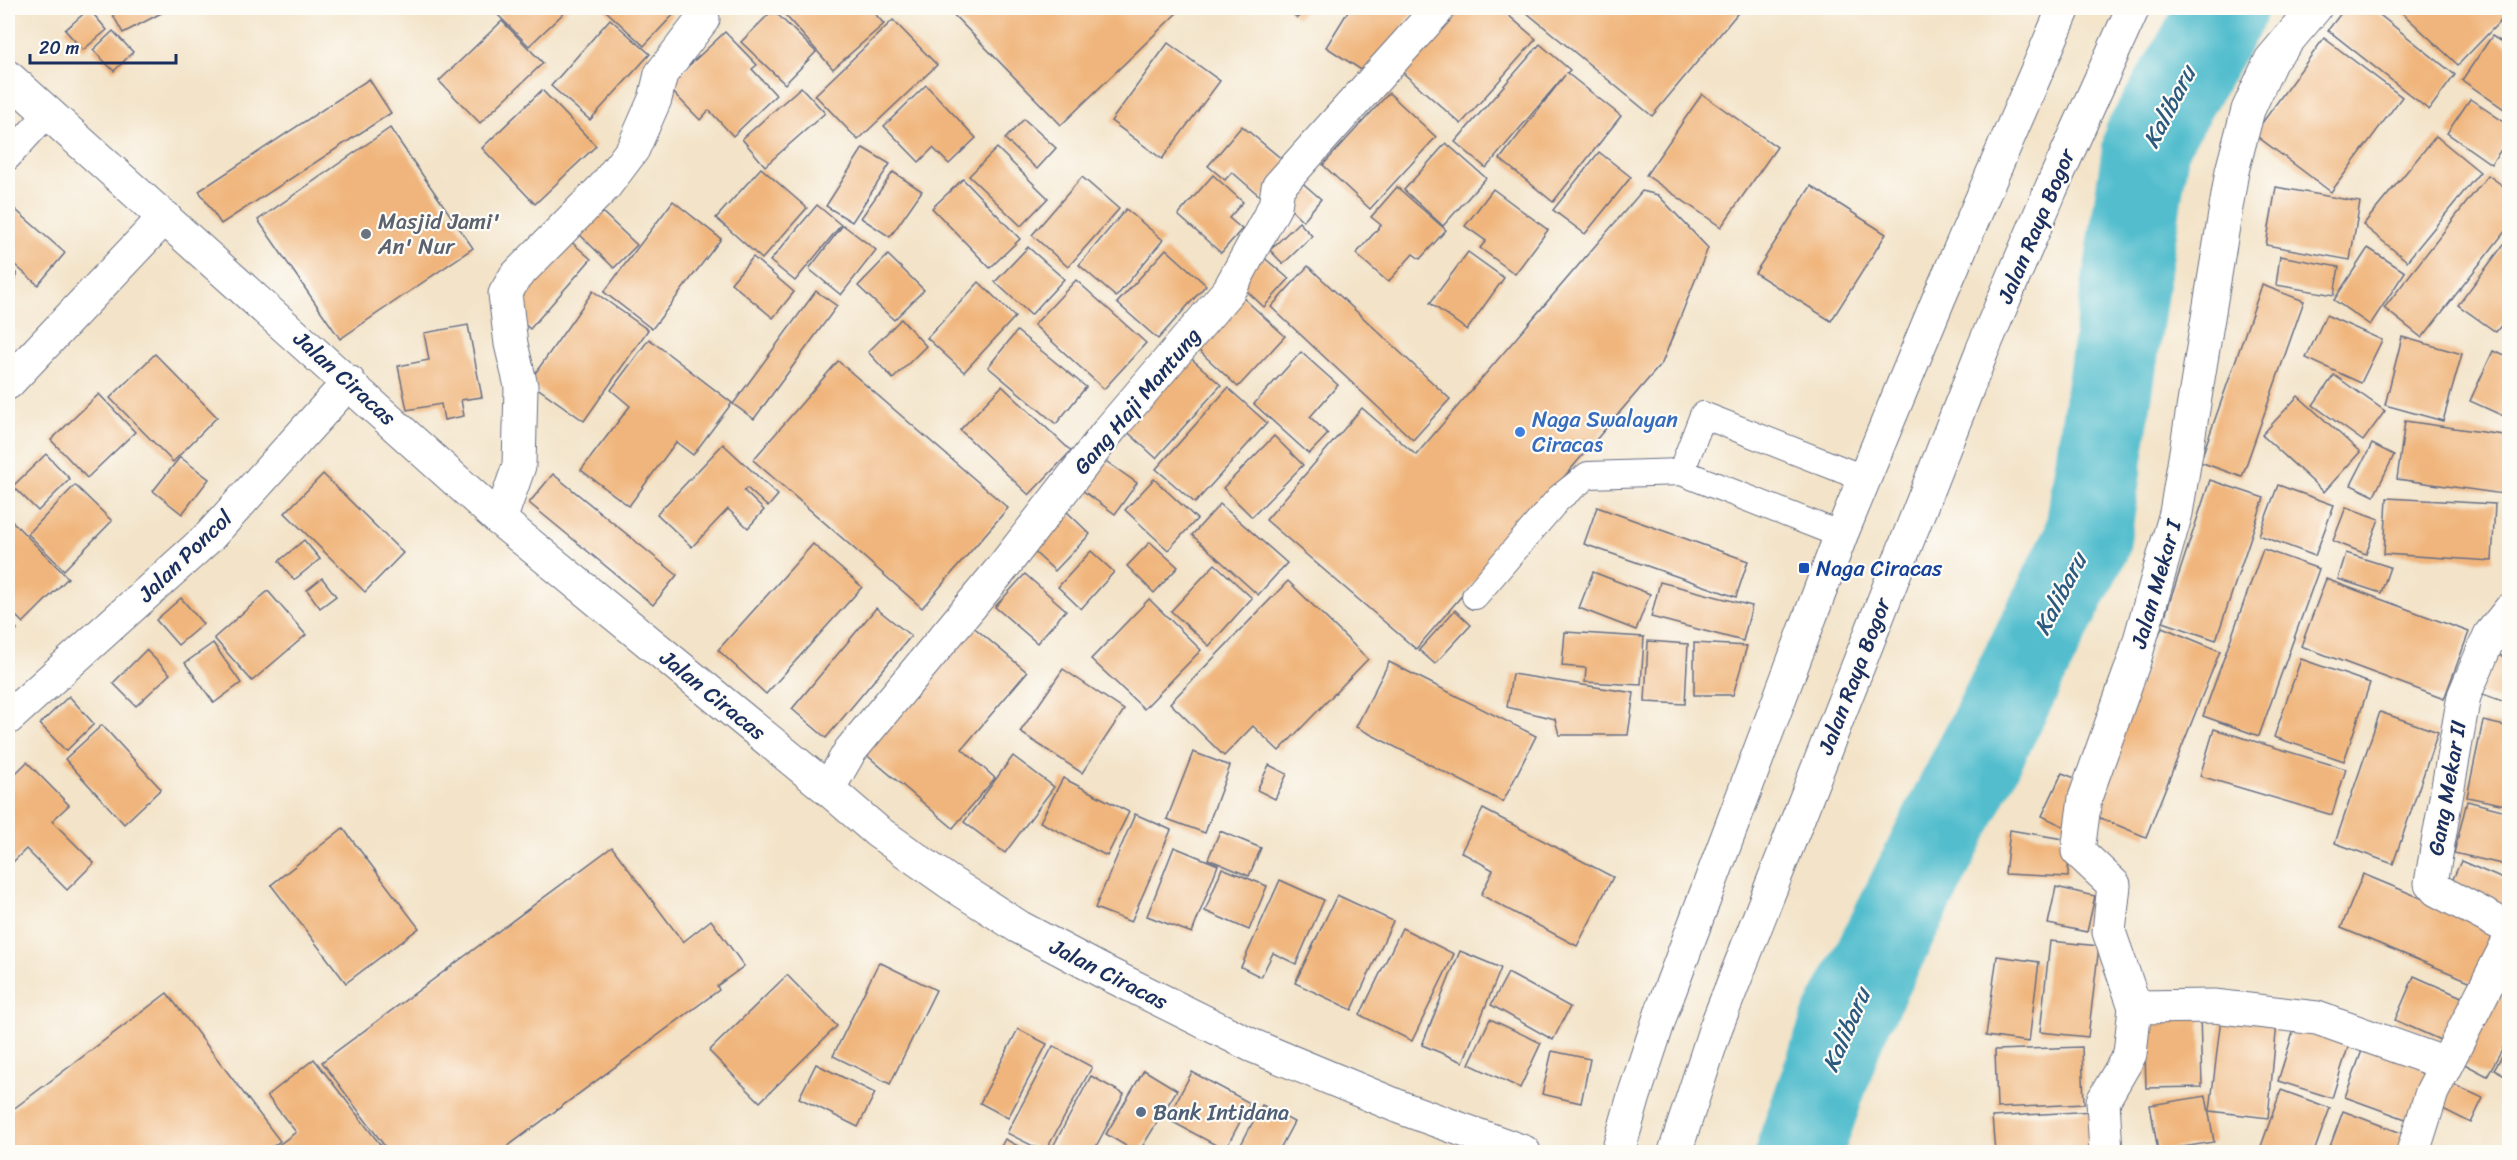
<svg xmlns="http://www.w3.org/2000/svg" width="2517" height="1160" viewBox="0 0 2517 1160" font-family="Sriracha,sans-serif">
	<style>
		.lines { fill: none; stroke-linecap: round; stroke-linejoin: round }
		.river { stroke: #52bdcd; stroke-width: 87 }
		.building { fill: #f0b57c }
		.lane-casing { stroke: #676e83; stroke-width: 28 }
		.street-casing { stroke: #676e83; stroke-width: 35 }
		.secondary-casing { stroke: #676e83; stroke-width: 35 }
		.highway-casing { stroke: #676e83; stroke-width: 35 }
		.lane { stroke: #fff; stroke-width: 26 }
		.street { stroke: #fff; stroke-width: 33 }
		.secondary { stroke: #fff; stroke-width: 33 }
		.highway { stroke: #fff; stroke-width: 33 }
		.worship-dot { fill: #6b7280; stroke: #fdfcf7; stroke-width: 2 }
		.shop-dot { fill: #3f7fe0; stroke: #fdfcf7; stroke-width: 2 }
		.transit-dot { fill: #1a4fb4; stroke: #fdfcf7; stroke-width: 2 }
		.service-dot { fill: #5c6f8a; stroke: #fdfcf7; stroke-width: 2 }
		.labels { text-anchor: middle; dominant-baseline: central; stroke-width: 4.5; stroke-linejoin: round; paint-order: stroke }
		.worship-label { font-size: 22px; fill: #5b616d; stroke: #fdfcf7; text-anchor: start }
		.street-label { font-size: 22px; fill: #1b2f5e; stroke: #fdfcf7 }
		.shop-label { font-size: 22px; fill: #366cbe; stroke: #fdfcf7; text-anchor: start }
		.transit-label { font-size: 22px; fill: #164399; stroke: #fdfcf7; text-anchor: start }
		.service-label { font-size: 22px; fill: #4e5e75; stroke: #fdfcf7; text-anchor: start }
		.water-label { font-size: 24px; font-style: italic; fill: #2c5a7f; stroke: #fdfcf7 }
	</style>
	<rect width="100%" height="100%" fill="#fdfcf7"/>
	<filter id="ink" filterUnits="userSpaceOnUse"><feTurbulence type="fractalNoise" baseFrequency=".0167" numOctaves="2"/><feDisplacementMap in="SourceGraphic" scale="12" xChannelSelector="R" yChannelSelector="G"/><feConvolveMatrix kernelMatrix="1 2 1 2 8 2 1 2 1" color-interpolation-filters="sRGB"/></filter>
	<filter id="wash" filterUnits="userSpaceOnUse"><feTurbulence type="fractalNoise" baseFrequency=".008" numOctaves="4" result="noise"/><feDisplacementMap in="SourceGraphic" scale="24" xChannelSelector="R" yChannelSelector="G"/><feGaussianBlur stdDeviation="1.35" result="paint"/><feColorMatrix in="noise" values="0 0 0 0 0 0 0 0 0 0 0 0 0 0 0 0 0 1.4 0 .05"/><feComposite in="paint" operator="in"/></filter>
	<g filter="url(#wash)">
		<rect width="100%" height="100%" fill="#f3e3c8"/>
		<g class="lines">
			<!-- river -->
			<polyline class="river" points="1799,1152 1843,1027 2087,541 2147,140 2224,8"/>
		</g>
		<g id="blocks">
			<!-- building -->
			<g class="building">
				<polygon points="109,8 171,8 123,33"/>
				<polygon points="502,8 569,8 529,46 496,13"/>
				<polygon points="607,8 664,8 673,15 644,46 605,10"/>
				<polygon points="779,8 870,8 884,24 833,69"/>
				<polygon points="947,8 1182,8 1061,125"/>
				<polygon points="1287,8 1308,8 1297,18"/>
				<polygon points="1350,8 1415,8 1372,77 1326,47"/>
				<polygon points="1445,8 1500,8 1536,39 1461,124 1394,65"/>
				<polygon points="1521,8 1742,8 1652,116"/>
				<polygon points="2345,8 2371,8 2455,75 2429,110 2328,30"/>
				<polygon points="2397,8 2506,8 2510,11 2458,65"/>
				<polygon points="89,9 107,30 83,50 65,30"/>
				<polygon points="773,10 816,52 785,84 741,42"/>
				<polygon points="610,19 650,54 590,120 551,86"/>
				<polygon points="893,20 937,65 858,140 815,95"/>
				<polygon points="502,21 543,63 480,123 439,81"/>
				<polygon points="113,31 133,52 114,71 93,50"/>
				<polygon points="725,32 757,65 752,69 776,95 733,136 709,110 700,120 667,86"/>
				<polygon points="2492,36 2510,47 2510,113 2462,80"/>
				<polygon points="2324,38 2402,97 2331,192 2254,134"/>
				<polygon points="1168,43 1220,81 1162,159 1111,121"/>
				<polygon points="1540,44 1570,70 1567,73 1621,116 1553,202 1500,159 1565,75 1486,168 1455,142"/>
				<polygon points="369,79 391,113 221,224 199,191"/>
				<polygon points="926,85 976,138 949,164 933,148 919,162 884,126"/>
				<polygon points="801,87 825,113 765,166 742,139"/>
				<polygon points="542,90 596,146 535,204 482,148"/>
				<polygon points="1389,93 1436,137 1370,209 1323,165"/>
				<polygon points="1702,94 1777,147 1721,227 1646,175"/>
				<polygon points="2470,99 2510,126 2510,137 2491,164 2447,133"/>
				<polygon points="1024,119 1056,148 1037,169 1005,139"/>
				<polygon points="1242,126 1289,165 1262,198 1232,172 1225,180 1208,166"/>
				<polygon points="390,128 473,248 340,339 258,220"/>
				<polygon points="2436,136 2480,172 2407,261 2363,225"/>
				<polygon points="1446,143 1486,178 1443,226 1404,190"/>
				<polygon points="863,148 890,164 852,222 826,206"/>
				<polygon points="997,148 1048,198 1021,226 969,176"/>
				<polygon points="1599,152 1631,177 1585,234 1553,210"/>
				<polygon points="2510,156 2510,170 2503,165"/>
				<polygon points="761,168 807,208 762,259 716,218"/>
				<polygon points="893,172 922,191 890,237 861,218"/>
				<polygon points="1213,175 1243,202 1229,218 1242,229 1221,253 1178,215"/>
				<polygon points="2488,175 2510,191 2510,225 2422,338 2384,308"/>
				<polygon points="1082,177 1119,209 1068,267 1032,235"/>
				<polygon points="963,179 1020,239 990,268 932,208"/>
				<polygon points="1298,179 1321,199 1303,221 1280,199"/>
				<polygon points="1811,186 1886,234 1831,321 1755,273"/>
				<polygon points="1397,187 1446,230 1420,259 1413,254 1388,282 1356,254 1381,225 1371,217"/>
				<polygon points="2276,187 2360,202 2350,260 2266,245"/>
				<polygon points="1493,189 1548,230 1515,274 1480,248 1486,241 1465,226"/>
				<polygon points="1642,191 1658,195 1708,248 1662,363 1416,649 1266,520 1362,408 1416,455"/>
				<polygon points="673,201 721,239 652,329 604,292"/>
				<polygon points="9,204 65,253 38,285 8,259"/>
				<polygon points="817,205 841,225 795,281 770,261"/>
				<polygon points="599,209 637,245 614,268 577,232"/>
				<polygon points="1126,209 1163,240 1116,297 1079,265"/>
				<polygon points="1299,222 1312,236 1283,264 1270,250"/>
				<polygon points="843,225 876,250 841,295 809,269"/>
				<polygon points="568,239 591,259 530,329 507,309"/>
				<polygon points="2504,244 2510,248 2510,314 2496,332 2458,305"/>
				<polygon points="1028,247 1064,279 1031,315 995,282"/>
				<polygon points="2368,248 2405,272 2370,325 2334,300"/>
				<polygon points="1166,249 1206,285 1158,339 1117,303"/>
				<polygon points="1468,252 1504,278 1467,330 1430,303"/>
				<polygon points="888,255 924,290 894,320 858,286"/>
				<polygon points="1261,255 1289,279 1264,307 1237,282"/>
				<polygon points="2280,256 2339,267 2334,295 2276,285"/>
				<polygon points="753,257 794,292 773,318 731,283"/>
				<polygon points="1308,266 1450,399 1413,440 1271,307"/>
				<polygon points="8,270 17,273 8,299"/>
				<polygon points="1076,280 1146,343 1104,389 1034,325"/>
				<polygon points="979,282 1015,317 964,372 927,338"/>
				<polygon points="2262,285 2304,301 2242,477 2200,462"/>
				<polygon points="593,291 648,330 584,421 529,382"/>
				<polygon points="816,291 837,306 754,419 733,404"/>
				<polygon points="1240,295 1285,336 1238,387 1194,346"/>
				<polygon points="2326,315 2382,340 2361,383 2306,358"/>
				<polygon points="901,319 926,346 893,379 868,352"/>
				<polygon points="468,325 482,397 461,400 464,416 444,420 441,404 407,410 398,366 429,360 424,333"/>
				<polygon points="1017,331 1086,387 1056,424 988,367"/>
				<polygon points="2402,337 2462,354 2443,421 2385,405"/>
				<polygon points="649,339 732,403 693,455 676,442 629,506 581,470 630,406 611,390"/>
				<polygon points="2493,351 2510,358 2510,419 2470,401"/>
				<polygon points="1301,352 1338,385 1310,417 1328,434 1309,454 1254,404"/>
				<polygon points="1185,353 1221,385 1156,458 1120,425"/>
				<polygon points="155,354 217,417 173,462 110,398"/>
				<polygon points="838,361 1008,508 922,608 753,460"/>
				<polygon points="2334,375 2385,411 2363,441 2313,405"/>
				<polygon points="1002,386 1071,451 1029,495 960,430"/>
				<polygon points="1228,388 1267,423 1195,503 1156,469"/>
				<polygon points="99,394 135,432 87,478 51,440"/>
				<polygon points="2298,396 2360,452 2324,492 2262,435"/>
				<polygon points="2405,421 2510,436 2510,495 2397,479"/>
				<polygon points="1274,436 1303,465 1252,517 1223,488"/>
				<polygon points="723,444 778,495 768,507 747,488 744,491 764,510 748,528 728,509 692,547 657,514"/>
				<polygon points="2372,444 2394,455 2374,496 2351,485"/>
				<polygon points="46,454 70,479 38,511 13,486"/>
				<polygon points="1097,455 1137,483 1115,514 1075,485"/>
				<polygon points="180,457 209,479 182,514 153,491"/>
				<polygon points="323,474 403,553 365,592 285,513"/>
				<polygon points="553,474 677,575 653,605 529,503"/>
				<polygon points="1154,479 1197,519 1168,550 1125,510"/>
				<polygon points="2210,480 2264,498 2216,640 2163,622"/>
				<polygon points="75,485 112,521 64,570 28,534"/>
				<polygon points="2278,485 2334,505 2315,556 2259,535"/>
				<polygon points="2387,498 2495,504 2492,561 2384,554"/>
				<polygon points="1220,504 1287,563 1258,595 1192,535"/>
				<polygon points="1597,507 1748,561 1736,597 1584,544"/>
				<polygon points="2346,507 2379,519 2366,554 2333,541"/>
				<polygon points="1064,509 1090,534 1055,571 1028,546"/>
				<polygon points="8,517 68,578 23,623 8,608"/>
				<polygon points="304,540 320,559 294,580 279,561"/>
				<polygon points="1150,542 1178,567 1154,593 1127,566"/>
				<polygon points="813,544 862,587 766,694 718,650"/>
				<polygon points="2263,549 2319,569 2259,736 2203,716"/>
				<polygon points="1091,551 1114,572 1081,609 1058,587"/>
				<polygon points="2346,553 2390,567 2381,593 2338,579"/>
				<polygon points="1215,564 1252,598 1209,646 1171,611"/>
				<polygon points="1593,572 1650,594 1636,630 1579,608"/>
				<polygon points="1025,574 1066,610 1037,643 995,607"/>
				<polygon points="322,578 336,596 320,608 307,590"/>
				<polygon points="2326,579 2469,632 2444,699 2301,646"/>
				<polygon points="1288,581 1368,659 1279,751 1253,726 1224,756 1170,703"/>
				<polygon points="1660,582 1752,606 1743,641 1651,617"/>
				<polygon points="268,591 306,635 252,681 214,638"/>
				<polygon points="181,598 203,624 178,645 156,620"/>
				<polygon points="1149,599 1201,650 1144,709 1091,659"/>
				<polygon points="876,608 911,636 826,738 792,709"/>
				<polygon points="1455,610 1471,625 1435,664 1419,650"/>
				<polygon points="2510,618 2510,650 2498,644"/>
				<polygon points="8,620 17,629 8,638"/>
				<polygon points="970,624 1027,672 962,749 995,778 953,828 863,752"/>
				<polygon points="2162,627 2220,651 2146,837 2088,813"/>
				<polygon points="1565,632 1644,637 1641,685 1585,682 1586,668 1562,666"/>
				<polygon points="1648,641 1688,644 1685,704 1645,702"/>
				<polygon points="213,643 241,683 214,703 185,663"/>
				<polygon points="1694,643 1747,646 1733,695 1694,695"/>
				<polygon points="146,650 170,674 136,706 113,683"/>
				<polygon points="2493,653 2510,659 2510,704 2477,692"/>
				<polygon points="2301,659 2370,683 2344,761 2274,737"/>
				<polygon points="1389,662 1536,736 1503,802 1356,727"/>
				<polygon points="1063,669 1124,710 1082,773 1020,732"/>
				<polygon points="1512,674 1634,693 1628,735 1559,735 1555,719 1507,707"/>
				<polygon points="69,696 94,724 66,751 40,724"/>
				<polygon points="2380,712 2438,732 2393,864 2335,843"/>
				<polygon points="2483,721 2510,727 2510,806 2467,797"/>
				<polygon points="102,725 161,789 124,824 65,759"/>
				<polygon points="2214,729 2346,769 2332,815 2200,776"/>
				<polygon points="1193,752 1230,766 1205,833 1167,819"/>
				<polygon points="1013,756 1054,787 1005,853 964,822"/>
				<polygon points="27,762 69,805 52,821 94,863 67,890 26,849 8,867 8,781"/>
				<polygon points="1269,765 1287,774 1275,799 1257,790"/>
				<polygon points="2062,773 2085,782 2065,827 2042,816"/>
				<polygon points="1063,778 1129,812 1107,856 1040,822"/>
				<polygon points="2467,801 2510,812 2510,866 2454,853"/>
				<polygon points="1483,809 1613,877 1577,946 1481,895 1493,870 1461,852"/>
				<polygon points="1135,814 1171,830 1131,922 1095,908"/>
				<polygon points="343,828 419,928 346,983 271,885"/>
				<polygon points="2010,830 2069,840 2068,877 2005,874"/>
				<polygon points="1220,831 1261,848 1249,876 1208,859"/>
				<polygon points="612,847 683,942 711,920 744,966 717,986 719,990 500,1152 389,1152 322,1062"/>
				<polygon points="1174,847 1218,865 1192,933 1147,916"/>
				<polygon points="2461,861 2510,882 2510,917 2448,890"/>
				<polygon points="1222,868 1267,886 1249,930 1205,911"/>
				<polygon points="2363,874 2496,929 2474,983 2341,928"/>
				<polygon points="1280,880 1324,900 1296,964 1273,953 1261,977 1241,967"/>
				<polygon points="2056,887 2095,896 2087,932 2048,924"/>
				<polygon points="1337,895 1393,921 1352,1010 1295,983"/>
				<polygon points="1402,928 1454,954 1412,1041 1360,1015"/>
				<polygon points="2050,941 2099,946 2088,1037 2040,1032"/>
				<polygon points="1460,951 1501,968 1463,1062 1422,1045"/>
				<polygon points="1997,956 2039,962 2029,1042 1986,1036"/>
				<polygon points="879,962 936,990 890,1084 833,1056"/>
				<polygon points="1508,973 1570,1007 1553,1040 1491,1005"/>
				<polygon points="2510,974 2510,1035 2487,1076 2455,1059"/>
				<polygon points="787,975 837,1026 760,1102 709,1051"/>
				<polygon points="2414,976 2466,999 2447,1043 2395,1020"/>
				<polygon points="167,993 280,1141 265,1152 8,1152 8,1113"/>
				<polygon points="2200,1013 2202,1087 2146,1088 2144,1014"/>
				<polygon points="2221,1017 2277,1023 2268,1118 2210,1111"/>
				<polygon points="1490,1019 1541,1043 1520,1088 1469,1064"/>
				<polygon points="2296,1023 2350,1041 2332,1098 2278,1081"/>
				<polygon points="1018,1029 1047,1044 1008,1118 980,1103"/>
				<polygon points="2510,1043 2510,1078 2494,1069"/>
				<polygon points="2364,1045 2430,1070 2411,1121 2345,1097"/>
				<polygon points="1053,1046 1092,1067 1045,1152 1007,1133"/>
				<polygon points="2082,1047 2084,1104 1997,1108 1995,1050"/>
				<polygon points="1552,1051 1590,1059 1581,1103 1542,1094"/>
				<polygon points="314,1059 386,1152 269,1152 296,1132 267,1096"/>
				<polygon points="816,1064 875,1093 858,1127 799,1098"/>
				<polygon points="1144,1070 1177,1090 1139,1152 1136,1152 1106,1134"/>
				<polygon points="1192,1072 1250,1103 1225,1150 1167,1119"/>
				<polygon points="1091,1076 1124,1094 1093,1152 1050,1152"/>
				<polygon points="2448,1082 2483,1098 2471,1123 2437,1106"/>
				<polygon points="2281,1090 2330,1108 2314,1152 2259,1152"/>
				<polygon points="2206,1096 2214,1142 2158,1151 2150,1105"/>
				<polygon points="1262,1105 1294,1122 1278,1152 1237,1152"/>
				<polygon points="2094,1111 2096,1152 1995,1152 1992,1117"/>
				<polygon points="2343,1111 2404,1134 2398,1152 2328,1152"/>
				<polygon points="1005,1139 1029,1152 998,1152"/>
				<polygon points="2510,1140 2510,1152 2496,1152"/>
			</g>
		</g>
	</g>
	<g filter="url(#ink)">
		<use href="#blocks" fill-opacity="0" stroke="#676e83" stroke-width="1.5"/>
		<g class="lines">
			<defs>
				<g id="lane">
					<polyline points="8,157 48,113"/>
					<polyline points="1681,472 1703,415 1863,478"/>
					<polyline points="1475,596 1559,498 1588,475 1681,472 1841,535"/>
				</g>
				<g id="street">
					<polyline points="8,383 165,217"/>
					<polyline points="500,520 519,466 521,386 511,344 505,294 515,277 605,186 633,149 655,99 661,74 703,19"/>
					<polyline points="2510,610 2490,635 2464,696 2431,883 2437,890 2505,926 2510,933"/>
					<polyline points="828,789 850,751 1003,567 1111,428 1229,290 1275,206 1278,187 1437,10"/>
					<polyline points="2135,1007 2214,1006 2317,1018 2446,1064"/>
					<polyline points="2106,1152 2103,1101 2130,1054 2135,1007 2109,932 2114,885 2078,851 2085,798 2134,661 2176,513 2232,171 2248,110 2271,60 2315,8"/>
					<polyline points="2413,1152 2432,1092 2510,939"/>
				</g>
				<g id="secondary">
					<polyline points="8,77 500,520 828,789 878,832 949,882 1019,927 1102,971 1251,1045 1402,1108 1524,1152"/>
					<polyline points="8,718 210,536 349,382"/>
				</g>
				<g id="highway">
					<polyline points="1618,1152 1634,1096 1662,1011 1841,535 1939,298 2064,8"/>
					<polyline points="1675,1152 1716,1027 1982,351 2051,189 2133,8"/>
				</g>
			</defs>
			<!-- lane casing -->
			<use href="#lane" class="lane-casing"/>
			<!-- street casing -->
			<use href="#street" class="street-casing"/>
			<!-- secondary casing -->
			<use href="#secondary" class="secondary-casing"/>
			<!-- highway casing -->
			<use href="#highway" class="highway-casing"/>
			<!-- lane -->
			<use href="#lane" class="lane"/>
			<!-- street -->
			<use href="#street" class="street"/>
			<!-- secondary -->
			<use href="#secondary" class="secondary"/>
			<!-- highway -->
			<use href="#highway" class="highway"/>
		</g>
	</g>
	<!-- markers -->
	<circle class="worship-dot" cx="366" cy="234" r="6"/>
	<circle class="shop-dot" cx="1520" cy="432" r="6"/>
	<rect class="transit-dot" x="1798" y="562" width="12" height="12" rx="3"/>
	<circle class="service-dot" cx="1141" cy="1112" r="6"/>
	<g class="labels">
		<!-- worship labels -->
		<g class="worship-label">
			<text x="378" y="221">Masjid Jami'<tspan x="378" dy="25">An' Nur</tspan></text>
		</g>
		<!-- street labels -->
		<g class="street-label">
			<text transform="translate(2036 226) rotate(-67)">Jalan Raya Bogor</text>
			<text transform="translate(345 378) rotate(42)">Jalan Ciracas</text>
			<text transform="translate(1137 401) rotate(-50)">Gang Haji Mantung</text>
			<text transform="translate(185 556) rotate(-44)">Jalan Poncol</text>
			<text transform="translate(2156 584) rotate(-74)">Jalan Mekar I</text>
			<text transform="translate(1854 676) rotate(-69)">Jalan Raya Bogor</text>
			<text transform="translate(713 695) rotate(39)">Jalan Ciracas</text>
			<text transform="translate(2447 788) rotate(-80)">Gang Mekar II</text>
			<text transform="translate(1109 974) rotate(27)">Jalan Ciracas</text>
		</g>
		<!-- shop labels -->
		<g class="shop-label">
			<text x="1532" y="419">Naga Swalayan<tspan x="1532" dy="25">Ciracas</tspan></text>
		</g>
		<!-- transit labels -->
		<g class="transit-label">
			<text x="1816" y="568">Naga Ciracas</text>
		</g>
		<!-- service labels -->
		<g class="service-label">
			<text x="1153" y="1112">Bank Intidana</text>
		</g>
		<!-- water labels -->
		<g class="water-label">
			<text transform="translate(2169 107) rotate(-63)">Kalibaru</text>
			<text transform="translate(2060 594) rotate(-63)">Kalibaru</text>
			<text transform="translate(1846 1030) rotate(-67)">Kalibaru</text>
		</g>
	</g>
	<!-- margin -->
	<rect width="2517" height="1160" fill="none" stroke="#fdfcf7" stroke-width="30"/>
	<!-- scale -->
	<path d="M30 54v9h146v-9" fill="none" stroke="#1b2f5e" stroke-width="3"/>
	<text x="39" y="54" font-size="18" fill="#1b2f5e" stroke="#fdfcf7" stroke-width="4.5" paint-order="stroke">20 m</text>
</svg>
